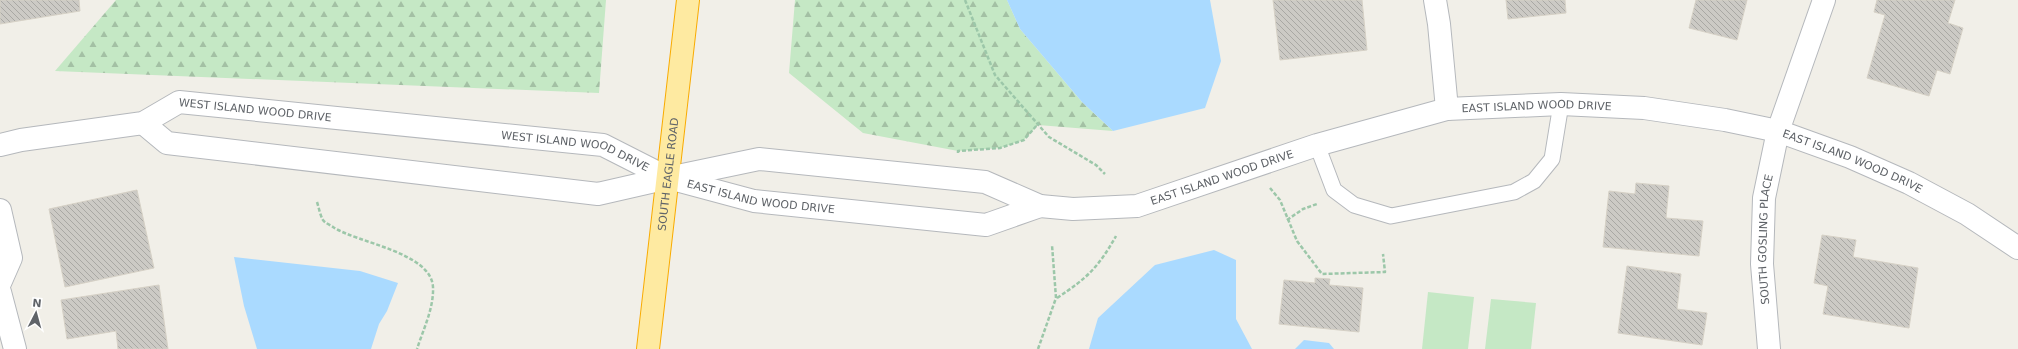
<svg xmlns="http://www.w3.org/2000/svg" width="2018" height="349" viewBox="0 0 2018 349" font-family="'DejaVu Sans',sans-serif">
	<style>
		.grass { fill: #c5e8c5 }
		.forest { fill: url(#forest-firs) }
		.water { fill: #aadaff }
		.building { fill: url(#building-back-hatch); stroke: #d6d1c6 }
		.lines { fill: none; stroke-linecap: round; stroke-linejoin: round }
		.service-casing { stroke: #b5b8bc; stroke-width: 17 }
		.minor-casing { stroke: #b5b8bc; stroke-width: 24 }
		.tertiary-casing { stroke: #b5b8bc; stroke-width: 24 }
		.trunk-casing { stroke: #f9ab00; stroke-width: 24 }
		.path { stroke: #9cc7a9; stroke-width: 2.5; stroke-dasharray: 4 2; stroke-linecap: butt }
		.service { stroke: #fff; stroke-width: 15 }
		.minor { stroke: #fff; stroke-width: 22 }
		.tertiary { stroke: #fff; stroke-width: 22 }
		.trunk { stroke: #feeaa1; stroke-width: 22 }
		.labels { text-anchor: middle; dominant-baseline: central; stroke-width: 4; stroke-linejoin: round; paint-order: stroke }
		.street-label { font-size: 11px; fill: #5f6368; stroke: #fff }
	</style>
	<defs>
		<pattern id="forest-firs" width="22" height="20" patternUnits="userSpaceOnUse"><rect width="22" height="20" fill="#c5e8c5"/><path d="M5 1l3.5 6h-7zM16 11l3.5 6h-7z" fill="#a3c0a4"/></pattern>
		<pattern id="building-back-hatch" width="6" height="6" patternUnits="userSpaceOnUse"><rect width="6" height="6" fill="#cccac5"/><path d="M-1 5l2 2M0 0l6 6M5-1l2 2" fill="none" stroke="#a9a8a4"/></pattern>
	</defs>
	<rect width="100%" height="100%" fill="#f1efe8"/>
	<!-- grass -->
	<g class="grass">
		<polygon points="1428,292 1474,297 1468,349 1422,349"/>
		<polygon points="1491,299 1536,303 1531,349 1485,349"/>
	</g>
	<!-- forest -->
	<g class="forest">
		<polygon points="116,0 606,0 599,93 55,71"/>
		<polygon points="795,0 1007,0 1020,29 1082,102 1113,131 1038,125 1024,140 1000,148 958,151 863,133 789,73"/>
	</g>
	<!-- water -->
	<g class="water">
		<polygon points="1007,0 1210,0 1221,61 1205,108 1113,131 1082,102 1020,29"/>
		<polygon points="1214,250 1236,260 1236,319 1252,349 1089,349 1098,318 1155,265"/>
		<polygon points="234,257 360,271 398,283 387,311 379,324 371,349 257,349 244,306"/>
		<polygon points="1304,340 1329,343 1334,349 1295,349"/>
	</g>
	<!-- building -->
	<g class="building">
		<polygon points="0,0 79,0 80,11 0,24"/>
		<polygon points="1273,0 1362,0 1367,50 1280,60"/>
		<polygon points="1506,0 1565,0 1566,13 1508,19"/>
		<polygon points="1696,0 1747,0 1737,40 1689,28"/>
		<polygon points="1877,0 1955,0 1948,23 1963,28 1950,74 1937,70 1929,96 1867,78 1885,15 1874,12"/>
		<polygon points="1636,183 1669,186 1666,218 1703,221 1699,256 1603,247 1609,191 1635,194"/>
		<polygon points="137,190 154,268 65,287 49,209"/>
		<polygon points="1822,235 1856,240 1853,257 1918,268 1909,328 1823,314 1828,286 1814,283"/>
		<polygon points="1627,266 1681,274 1677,309 1707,313 1702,345 1618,333"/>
		<polygon points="1315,278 1330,279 1329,285 1363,288 1359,332 1279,324 1284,280 1315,283"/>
		<polygon points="159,285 168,349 118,349 116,331 67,339 61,300"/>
	</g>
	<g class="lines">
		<defs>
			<polyline id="service" points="1317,145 1334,190 1354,205 1391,216 1514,192 1534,181 1552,159 1561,104"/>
			<g id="minor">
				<polyline points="1435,0 1439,24 1447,109"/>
				<polyline points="143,123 167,143 598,194 668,178"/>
				<path id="s1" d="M0 145 21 140 143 123 179 102 603 145 668 178"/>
				<polyline points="0,210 11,258 0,283"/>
				<polyline points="0,292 15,349"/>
				<path id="s2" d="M1769 349 1762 264 1764 198 1778 131 1824 0"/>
			</g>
			<g id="tertiary">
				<path id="s3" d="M668 178 759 159 985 182 1040 206 1073 209 1137 206 1317 145 1447 109 1561 104 1644 108 1725 120 1778 131 1850 157 1909 183 1967 214 2018 248"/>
				<path id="s4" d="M672 179 754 201 986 225 1040 206"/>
			</g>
			<g id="trunk">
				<path id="s5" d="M648 349 688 0"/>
			</g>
		</defs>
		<!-- service casing -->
		<use href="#service" class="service-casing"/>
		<!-- minor casing -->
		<use href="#minor" class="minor-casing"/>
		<!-- tertiary casing -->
		<use href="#tertiary" class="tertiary-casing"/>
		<!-- trunk casing -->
		<use href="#trunk" class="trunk-casing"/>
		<!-- path -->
		<g class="path">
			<polyline points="965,0 995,75 1049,137 1096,165 1105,174"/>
			<polyline points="958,153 958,151 1000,148 1024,140 1037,125"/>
			<polyline points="1270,188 1280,200 1297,241 1322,274 1385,272 1383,254"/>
			<path d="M317 202C319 208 320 215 323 220 325 223 330 225 333 227 357 243 431 252 433 287 434 308 423 330 417 349"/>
			<polyline points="1287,220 1303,209 1317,204"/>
			<path d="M1057 298C1087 278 1098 268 1116 236"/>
			<polyline points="1038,349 1056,298 1052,245"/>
		</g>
		<!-- service -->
		<use href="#service" class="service"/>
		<!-- minor -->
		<use href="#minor" class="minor"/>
		<!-- tertiary -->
		<use href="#tertiary" class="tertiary"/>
		<!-- trunk -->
		<use href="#trunk" class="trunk"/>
	</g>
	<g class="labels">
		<!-- street labels -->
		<g class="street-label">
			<text stroke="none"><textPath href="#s3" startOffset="892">EAST ISLAND WOOD DRIVE</textPath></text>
			<text stroke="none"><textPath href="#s1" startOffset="263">WEST ISLAND WOOD DRIVE</textPath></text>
			<text stroke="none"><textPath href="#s1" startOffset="587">WEST ISLAND WOOD DRIVE</textPath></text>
			<text stroke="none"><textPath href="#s3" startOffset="1216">EAST ISLAND WOOD DRIVE</textPath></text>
			<text stroke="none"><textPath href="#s5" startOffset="176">SOUTH EAGLE ROAD</textPath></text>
			<text stroke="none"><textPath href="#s3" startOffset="567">EAST ISLAND WOOD DRIVE</textPath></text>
			<text stroke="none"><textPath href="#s4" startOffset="91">EAST ISLAND WOOD DRIVE</textPath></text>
			<text stroke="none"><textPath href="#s2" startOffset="110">SOUTH GOSLING PLACE</textPath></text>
		</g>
	</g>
	<!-- north arrow -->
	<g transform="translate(36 313) rotate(6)" stroke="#ffffff" stroke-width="3" paint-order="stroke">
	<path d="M0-3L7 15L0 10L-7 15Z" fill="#5f6368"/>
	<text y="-6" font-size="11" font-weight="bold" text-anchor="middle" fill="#5f6368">N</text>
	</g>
</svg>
